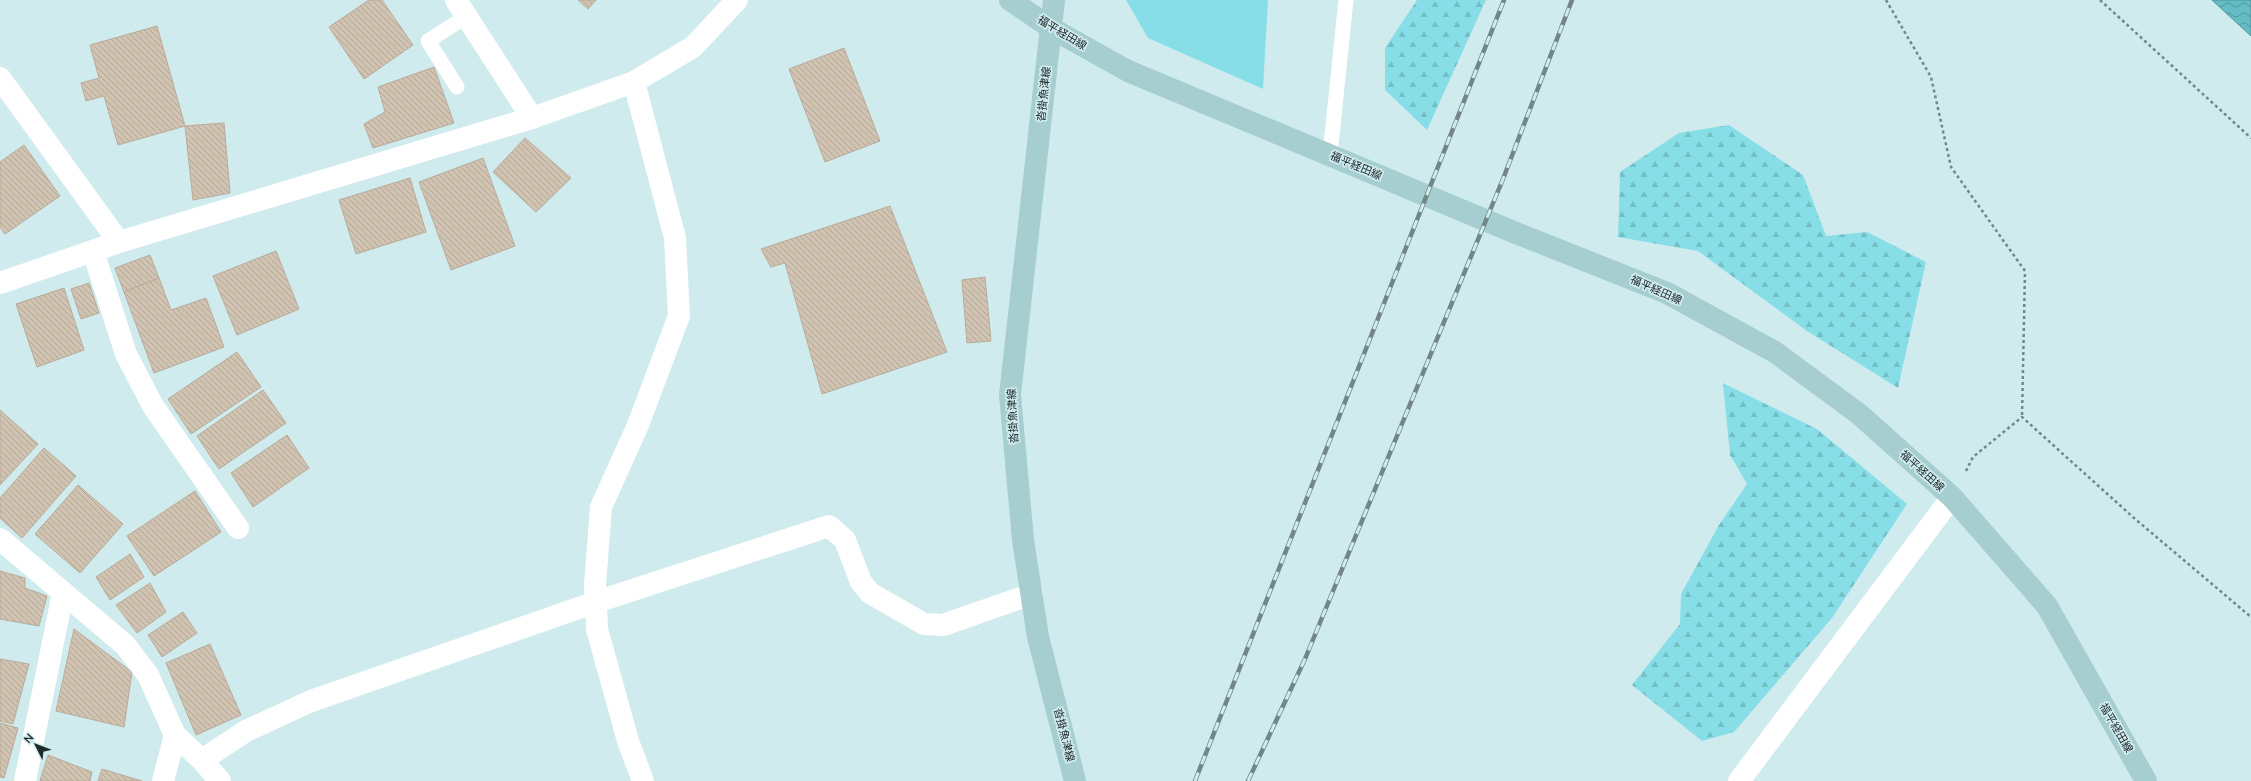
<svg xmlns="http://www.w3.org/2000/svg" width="2251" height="781" viewBox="0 0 2251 781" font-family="'Nunito Sans','Noto Sans JP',sans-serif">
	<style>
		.forest { fill: url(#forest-firs) }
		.park { fill: #87dee7 }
		.water { fill: url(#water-waves); stroke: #509097 }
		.building { fill: url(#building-back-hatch); stroke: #b9ab99 }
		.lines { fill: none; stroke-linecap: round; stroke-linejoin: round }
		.path { stroke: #738688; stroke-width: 2.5; stroke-dasharray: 3 3; stroke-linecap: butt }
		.lane { stroke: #fff; stroke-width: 15 }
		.street { stroke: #fff; stroke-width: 22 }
		.secondary { stroke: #a6ced1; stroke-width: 22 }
		.rail-casing { stroke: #728587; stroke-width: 4.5 }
		.rail { stroke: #cfebee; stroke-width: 3; stroke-dasharray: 9; stroke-linecap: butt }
		.labels { text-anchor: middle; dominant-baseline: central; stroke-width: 3.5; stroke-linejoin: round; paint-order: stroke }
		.street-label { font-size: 11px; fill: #202b2c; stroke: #cfebee }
	</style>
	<defs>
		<pattern id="forest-firs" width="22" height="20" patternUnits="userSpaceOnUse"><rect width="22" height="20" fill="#87dee7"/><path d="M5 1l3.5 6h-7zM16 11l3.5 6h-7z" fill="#74bfc6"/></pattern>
		<pattern id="water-waves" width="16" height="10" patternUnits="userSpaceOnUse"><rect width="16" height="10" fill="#64bcc5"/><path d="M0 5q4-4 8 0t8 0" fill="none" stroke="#5299a0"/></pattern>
		<pattern id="building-back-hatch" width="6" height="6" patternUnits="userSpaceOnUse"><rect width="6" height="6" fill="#d1c3b1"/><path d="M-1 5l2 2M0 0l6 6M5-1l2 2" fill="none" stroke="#b3a898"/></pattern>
	</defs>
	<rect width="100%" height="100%" fill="#cfebee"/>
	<!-- forest -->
	<g class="forest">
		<polygon points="1417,0 1486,0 1427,130 1385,90 1385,48"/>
		<polygon points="1729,125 1803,175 1826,236 1867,232 1926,262 1898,388 1807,331 1698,251 1618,237 1620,172 1679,133"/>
		<polygon points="1723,383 1817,429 1907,504 1832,618 1734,732 1702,741 1632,685 1680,624 1681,594 1719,525 1747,484 1730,455"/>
	</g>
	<!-- park -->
	<polygon class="park" points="1126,0 1268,0 1263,89 1148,38"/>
	<!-- water -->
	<polygon class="water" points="2212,0 2251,0 2251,36"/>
	<!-- building -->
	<g class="building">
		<polygon points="369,0 382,0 413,45 364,79 329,27"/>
		<polygon points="578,0 596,0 588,9"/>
		<polygon points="157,26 185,126 118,145 104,96 86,101 81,83 99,78 90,45"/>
		<polygon points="844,48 880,141 825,162 789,69"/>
		<polygon points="434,67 454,123 373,148 364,124 385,112 378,87"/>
		<polygon points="224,123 230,193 193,200 185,126"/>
		<polygon points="525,138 571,178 536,212 493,172"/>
		<polygon points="24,145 60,196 5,234 0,227 0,162"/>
		<polygon points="483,158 515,246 451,270 419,182"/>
		<polygon points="410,178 426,232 356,254 339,200"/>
		<polygon points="890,206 947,352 822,394 785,263 771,267 761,249"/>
		<polygon points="276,251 299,309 237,335 213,276"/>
		<polygon points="150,255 159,278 124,292 115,268"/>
		<polygon points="985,277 991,341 967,343 962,280"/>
		<polygon points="159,278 171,310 206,298 224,347 154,373 124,292"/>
		<polygon points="89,283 99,313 81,319 71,289"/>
		<polygon points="64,288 84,350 37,367 16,304"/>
		<polygon points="237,352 261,387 191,434 168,399"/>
		<polygon points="263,390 286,423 219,469 197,436"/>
		<polygon points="0,410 38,444 0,485"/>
		<polygon points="287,435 309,468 253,507 231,473"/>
		<polygon points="44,448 76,476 22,538 0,518 0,498"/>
		<polygon points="78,485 123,524 80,573 35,534"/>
		<polygon points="195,491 221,532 154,576 127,536"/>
		<polygon points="130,554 144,577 110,600 96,577"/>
		<polygon points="0,571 25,578 25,588 47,596 39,626 0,619"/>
		<polygon points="150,583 166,612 137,633 116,605"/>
		<polygon points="183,612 197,633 162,657 148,635"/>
		<polygon points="74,629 132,672 124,727 56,711"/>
		<polygon points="210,644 241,715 196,735 166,663"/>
		<polygon points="0,659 29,664 13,724 0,721"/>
		<polygon points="0,723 18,728 4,778 0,777"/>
		<polygon points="48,755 92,772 90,781 40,781"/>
		<polygon points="102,769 142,781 98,781"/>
	</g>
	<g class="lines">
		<!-- path -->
		<g class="path">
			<polyline points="1886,0 1931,77 1951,167 2025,271 2022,417"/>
			<polyline points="2100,0 2251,138"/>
			<polyline points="1966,471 1973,457 2022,417 2134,518 2251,617"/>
		</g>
		<!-- lane -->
		<g class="lane">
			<polyline points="457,87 428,41 467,16"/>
			<polyline points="1330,155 1346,0"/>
		</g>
		<!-- street -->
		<g class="street">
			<polyline points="456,0 532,118"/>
			<polyline points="0,78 119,242"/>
			<polyline points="634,82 675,238 679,316 638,425 601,507 595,585 597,629 628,741 643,781"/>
			<polyline points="93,251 126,354 153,406 238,528"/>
			<polyline points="0,283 119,242 532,118 634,82 693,47 737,0"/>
			<polyline points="0,539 125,645 148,675 175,735 202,760 220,781"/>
			<polyline points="202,760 246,731 311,701 596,602 829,526 845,540 861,582 870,593 924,624 943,625 1032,594"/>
			<polyline points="25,781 63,593"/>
			<polyline points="163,781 175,735"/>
			<polyline points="1739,781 1952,497"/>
		</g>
		<!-- secondary -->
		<g class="secondary">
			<polyline points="1010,0 1051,28 1128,71 1516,233 1667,293 1775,352 1859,414 1952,497 2047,606 2146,781"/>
			<polyline points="1054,0 1010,395 1023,540 1038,637 1075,781"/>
		</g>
		<defs>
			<g id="rail">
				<polyline points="1195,781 1504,0"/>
				<polyline points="1248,781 1305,659 1503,179 1572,0"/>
			</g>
		</defs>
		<!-- rail casing -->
		<use href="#rail" class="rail-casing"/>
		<!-- rail -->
		<use href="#rail" class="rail"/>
	</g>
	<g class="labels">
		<!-- street labels -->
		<g class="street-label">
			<text transform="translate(1062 33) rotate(31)">福平経田線</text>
			<text transform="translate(1044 94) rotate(-84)">沓掛魚津線</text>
			<text transform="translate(1356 166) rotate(23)">福平経田線</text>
			<text transform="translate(1656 290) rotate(24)">福平経田線</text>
			<text transform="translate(1013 416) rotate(-93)">沓掛魚津線</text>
			<text transform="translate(1922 471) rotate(42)">福平経田線</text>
			<text transform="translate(2116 728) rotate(60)">福平経田線</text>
			<text transform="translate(1064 735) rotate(76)">沓掛魚津線</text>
		</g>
	</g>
	<!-- north arrow -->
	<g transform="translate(36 745) rotate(312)" stroke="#cfebee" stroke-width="3" paint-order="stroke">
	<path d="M0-3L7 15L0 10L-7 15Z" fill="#202b2c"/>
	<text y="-6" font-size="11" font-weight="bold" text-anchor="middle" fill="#202b2c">N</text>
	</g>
</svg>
